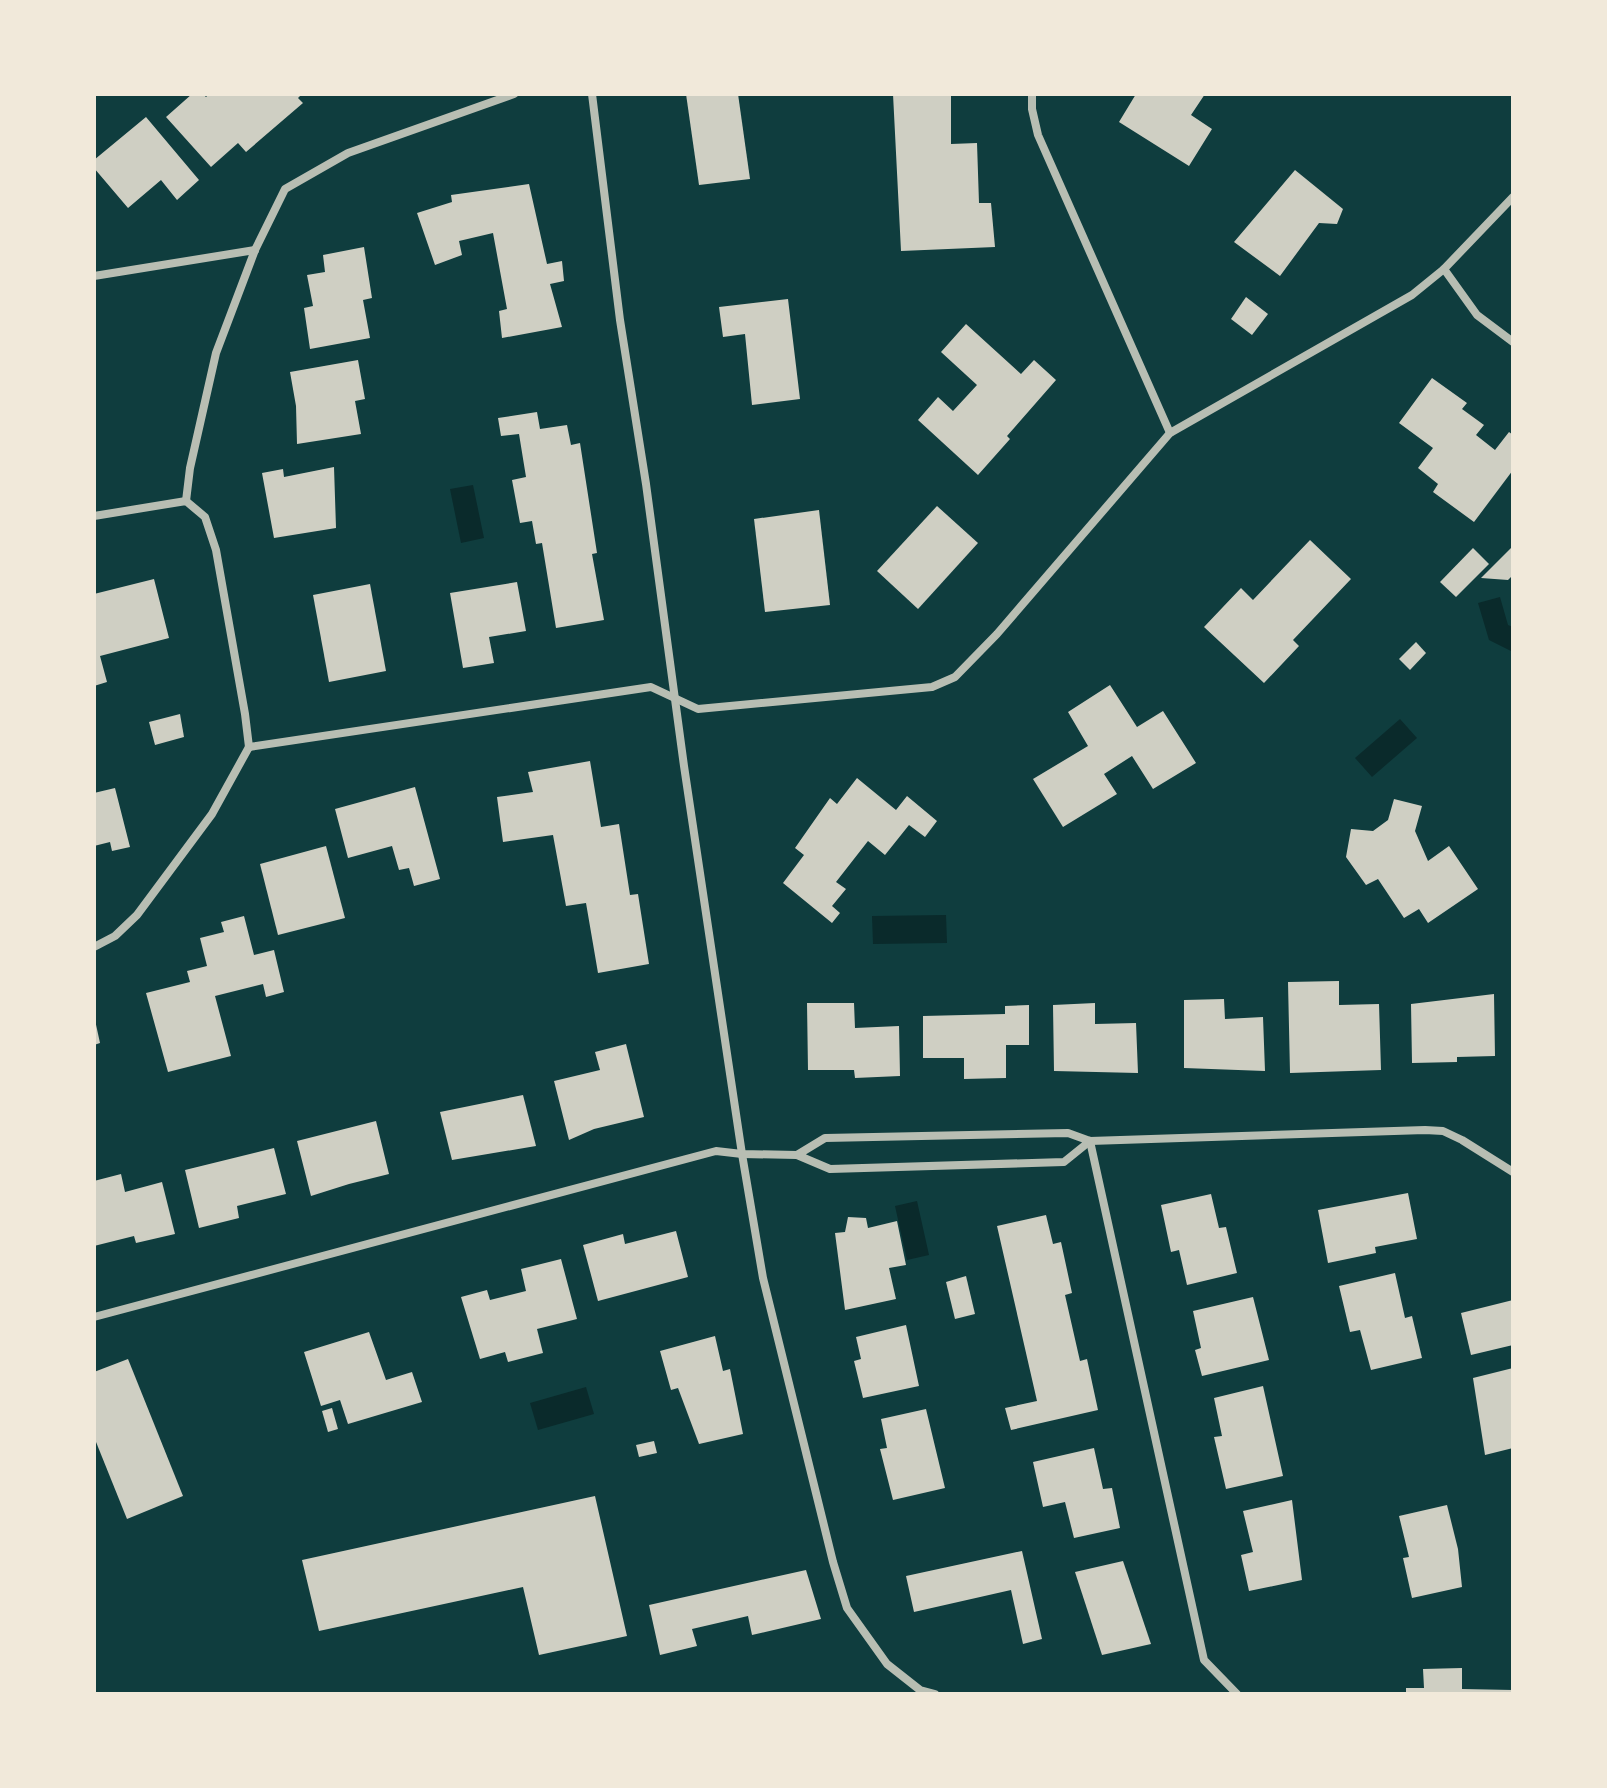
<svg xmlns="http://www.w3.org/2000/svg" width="1607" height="1788" viewBox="0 0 1607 1788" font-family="Barlow,sans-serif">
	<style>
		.water { fill: #0a2a2b }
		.building { fill: #cfcfc3 }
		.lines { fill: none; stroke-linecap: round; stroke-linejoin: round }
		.minor { stroke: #b8beb3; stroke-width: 8 }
	</style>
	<rect width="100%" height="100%" fill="#0f3d3e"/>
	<!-- water -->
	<g class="water">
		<polygon points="473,485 484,538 461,543 450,489"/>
		<polygon points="1500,597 1508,625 1513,627 1513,652 1489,640 1478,603"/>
		<polygon points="1400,719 1417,738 1372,777 1355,758"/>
		<polygon points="946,915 947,943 873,944 872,916"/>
		<polygon points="917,1201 929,1255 907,1260 895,1206"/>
		<polygon points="586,1387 594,1414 538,1430 530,1403"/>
	</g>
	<!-- building -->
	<g class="building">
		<polygon points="192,94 203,94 206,97 209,94 302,94 298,98 303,103 246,152 238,143 211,167 166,117"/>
		<polygon points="686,94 738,94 750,179 699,185"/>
		<polygon points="893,94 951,94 951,144 977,143 979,203 991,203 995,247 901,251"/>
		<polygon points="1136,94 1205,94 1191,115 1212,129 1189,166 1119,122"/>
		<polygon points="146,117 199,180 177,200 161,180 128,208 94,168 94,160"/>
		<polygon points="1295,170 1343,209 1337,224 1319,223 1280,276 1234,242"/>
		<polygon points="529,184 547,264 562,261 564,281 550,284 562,327 502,338 499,311 507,309 493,233 459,241 462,255 435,265 417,213 452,202 451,195"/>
		<polygon points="364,247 372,298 363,300 370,338 310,349 304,308 313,306 307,275 325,272 323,255"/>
		<polygon points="1246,297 1268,314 1252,335 1231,319"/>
		<polygon points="788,299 800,399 752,405 745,334 723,337 719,307"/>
		<polygon points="966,324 1021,374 1034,360 1056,380 1007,436 1010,439 978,475 918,420 938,397 953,411 977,385 941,352"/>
		<polygon points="358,360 365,399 355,401 361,434 297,444 296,406 290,372"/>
		<polygon points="1432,378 1467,403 1462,409 1484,425 1476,435 1495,450 1509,432 1513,435 1513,470 1474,522 1433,492 1438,484 1418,468 1433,448 1399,423"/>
		<polygon points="537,412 540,429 567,425 571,445 580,443 597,553 592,554 604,620 556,628 542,543 536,544 532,521 520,523 512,480 526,477 519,434 501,436 498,418"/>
		<polygon points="334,467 336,528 274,538 262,473 283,469 284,477"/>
		<polygon points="937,506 978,543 918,609 877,571"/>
		<polygon points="819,510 830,605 765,612 754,519"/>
		<polygon points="1310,540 1351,579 1293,640 1299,646 1264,683 1204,627 1241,588 1253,600"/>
		<polygon points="1513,546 1513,575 1508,580 1481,578"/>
		<polygon points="1473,548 1489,564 1456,597 1440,582"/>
		<polygon points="154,579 169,638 100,656 107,682 94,686 94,594"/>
		<polygon points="517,582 526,631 489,637 494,663 463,668 450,593"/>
		<polygon points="370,584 386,671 329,682 313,595"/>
		<polygon points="1416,642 1426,653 1410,670 1399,659"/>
		<polygon points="1110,685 1137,727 1163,711 1196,763 1153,789 1132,756 1104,774 1117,794 1063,827 1033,779 1088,746 1068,712"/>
		<polygon points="180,714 184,737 155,745 149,722"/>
		<polygon points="590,761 601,827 619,824 630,895 638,894 649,964 598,973 586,903 566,906 553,835 503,842 497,797 533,792 528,772"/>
		<polygon points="857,778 896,810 907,796 937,821 925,837 909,825 885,855 868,841 836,882 846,889 832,906 840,913 832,923 783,883 804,855 795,848 830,798 837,804"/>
		<polygon points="415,787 440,879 414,886 409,868 399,870 392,846 348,858 335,809"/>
		<polygon points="115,788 130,847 112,851 110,842 94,846 94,793"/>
		<polygon points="1394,799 1422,806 1415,831 1428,861 1449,846 1478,889 1428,923 1419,909 1404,918 1378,879 1366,885 1346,857 1351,829 1373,831 1388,820"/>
		<polygon points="326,846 345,918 278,935 260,864"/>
		<polygon points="244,916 254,955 274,950 284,992 266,997 263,984 215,996 231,1056 168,1072 146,993 190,982 187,971 207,966 200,938 224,932 221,922"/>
		<polygon points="1339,981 1339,1005 1379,1004 1381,1070 1290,1073 1288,982"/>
		<polygon points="1494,994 1495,1056 1457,1057 1457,1062 1412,1063 1411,1004"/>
		<polygon points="1224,999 1225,1019 1263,1017 1265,1071 1184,1068 1184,1000"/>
		<polygon points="807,1003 854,1003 855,1028 899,1026 900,1076 855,1078 854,1070 808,1070"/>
		<polygon points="1095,1003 1095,1024 1136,1023 1138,1073 1054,1071 1053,1005"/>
		<polygon points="1029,1005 1029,1045 1006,1045 1006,1078 964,1079 964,1058 923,1058 923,1016 1005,1014 1005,1006"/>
		<polygon points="95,1020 100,1043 94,1045 94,1021"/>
		<polygon points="626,1044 644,1117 594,1129 569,1140 554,1081 600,1070 595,1052"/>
		<polygon points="523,1095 536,1146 452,1160 440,1112"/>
		<polygon points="376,1121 389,1174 349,1184 311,1196 297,1141"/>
		<polygon points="274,1148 286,1194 237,1206 239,1218 199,1228 185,1170"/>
		<polygon points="121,1174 125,1192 162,1182 175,1234 136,1243 134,1236 94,1246 94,1181"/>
		<polygon points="1408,1193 1417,1239 1375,1247 1376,1253 1328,1263 1318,1210"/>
		<polygon points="1211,1194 1219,1228 1226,1227 1237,1273 1187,1285 1179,1250 1171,1252 1161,1205"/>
		<polygon points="1046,1215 1053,1244 1061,1242 1072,1293 1065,1295 1080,1361 1087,1359 1098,1410 1011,1430 1005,1408 1037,1401 997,1226"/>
		<polygon points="848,1217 866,1218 868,1228 897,1221 906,1265 889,1268 896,1299 845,1310 835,1233 845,1232"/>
		<polygon points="676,1231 688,1277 598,1301 583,1245 623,1234 625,1244"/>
		<polygon points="561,1259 577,1319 537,1329 543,1353 508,1362 505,1352 480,1359 461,1297 487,1290 490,1300 526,1291 521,1269"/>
		<polygon points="1395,1273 1405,1318 1412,1316 1422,1358 1371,1370 1360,1330 1350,1332 1339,1286"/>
		<polygon points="966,1276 975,1314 955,1319 946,1282"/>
		<polygon points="1253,1297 1269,1360 1202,1376 1195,1350 1201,1348 1193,1311"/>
		<polygon points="1513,1300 1513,1345 1471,1355 1461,1313"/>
		<polygon points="906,1325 919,1386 863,1398 854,1361 861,1359 856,1337"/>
		<polygon points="369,1332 386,1380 412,1372 422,1402 348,1424 340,1400 321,1406 304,1352"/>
		<polygon points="715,1336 723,1371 730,1369 743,1434 699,1444 678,1388 671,1390 660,1351"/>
		<polygon points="128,1359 183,1496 127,1519 94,1437 94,1372"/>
		<polygon points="1513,1368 1513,1448 1485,1455 1473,1378"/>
		<polygon points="1263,1386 1283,1476 1226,1489 1214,1437 1222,1436 1214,1398"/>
		<polygon points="332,1408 338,1429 328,1432 322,1411"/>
		<polygon points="926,1409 945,1488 893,1500 880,1449 887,1448 881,1419"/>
		<polygon points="654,1441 657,1453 639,1457 636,1445"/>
		<polygon points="1094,1448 1103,1489 1112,1488 1120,1528 1074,1538 1065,1502 1043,1507 1033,1462"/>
		<polygon points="595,1496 627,1636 539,1655 523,1587 319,1631 302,1560"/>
		<polygon points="1292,1500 1302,1580 1249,1591 1241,1555 1253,1552 1243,1511"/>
		<polygon points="1447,1505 1458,1549 1462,1587 1412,1598 1403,1558 1409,1557 1399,1516"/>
		<polygon points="1022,1551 1042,1639 1023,1644 1011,1590 914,1612 906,1576"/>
		<polygon points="1123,1561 1151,1644 1102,1655 1075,1572"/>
		<polygon points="806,1570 821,1619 752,1635 748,1616 692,1629 697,1646 660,1655 649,1605"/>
		<polygon points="1462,1668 1462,1689 1513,1690 1513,1694 1406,1694 1406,1688 1424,1688 1423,1669"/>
	</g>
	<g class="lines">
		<!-- minor -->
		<g class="minor">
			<polyline points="592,94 620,320 646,484 684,766 742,1154 763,1278 833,1562 847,1608 887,1664 920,1690 935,1694"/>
			<polyline points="1032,94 1032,109 1038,135 1170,433"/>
			<polyline points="1444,269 1477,315 1513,342"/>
			<polyline points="94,276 255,250"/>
			<polyline points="186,501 190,468 216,353 255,250 285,189 348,153 514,94"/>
			<polyline points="94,516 186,501 205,517 216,550 245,714 249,747"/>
			<polyline points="249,747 651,687 698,709 932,687 955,677 997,634 1170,433 1412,295 1444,269 1513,197"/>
			<polyline points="94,947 115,936 137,915 212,814 249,747"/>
			<polyline points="1090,1141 1064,1162 830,1169 797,1155 825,1138 1068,1133 1090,1141 1425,1130 1443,1131 1462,1140 1513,1172"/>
			<polyline points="1090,1141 1204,1660 1237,1694"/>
			<polyline points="94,1317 716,1151 742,1154 797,1155"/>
		</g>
	</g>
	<!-- border -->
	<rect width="1607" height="1788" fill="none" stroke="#f1e9da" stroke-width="192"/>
</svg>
